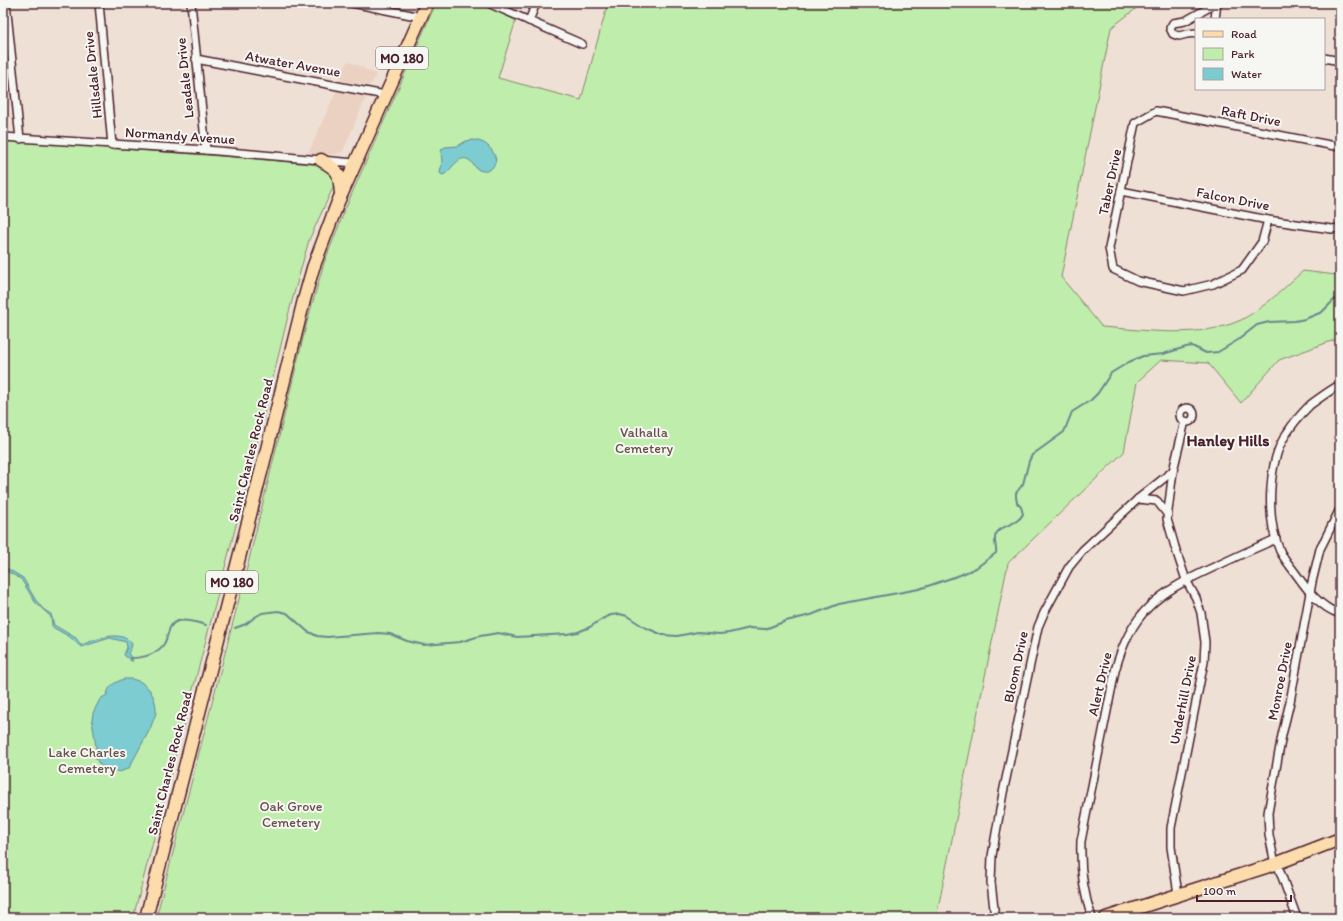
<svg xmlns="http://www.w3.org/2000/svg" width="1343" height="921" viewBox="0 0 1343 921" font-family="Itim,sans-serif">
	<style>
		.built { fill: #ead1c1 }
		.green { fill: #bfedab; stroke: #84866b }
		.water { fill: #7bccd1; stroke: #67878f }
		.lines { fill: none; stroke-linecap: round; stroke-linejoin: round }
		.stream { stroke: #67878f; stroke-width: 2 }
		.street-casing { stroke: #4a1f2b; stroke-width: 10 }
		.primary-casing { stroke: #4a1f2b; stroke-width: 15 }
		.street { stroke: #f6f6f2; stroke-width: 7 }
		.primary { stroke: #fcdcac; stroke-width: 12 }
		.labels { text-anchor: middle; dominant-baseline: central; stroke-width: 4; stroke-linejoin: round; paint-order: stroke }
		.shield { fill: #f6f6f2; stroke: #7e6067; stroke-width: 1 }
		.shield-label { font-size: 13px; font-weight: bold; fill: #4a1f2b }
		.street-label { font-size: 14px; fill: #4a1f2b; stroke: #f6f6f2 }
		.park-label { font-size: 14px; fill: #67524b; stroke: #f6f6f2 }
		.quarter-label { font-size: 16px; font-weight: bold; fill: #4a1f2b; stroke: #f6f6f2 }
	</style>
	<rect width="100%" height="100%" fill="#efe0d5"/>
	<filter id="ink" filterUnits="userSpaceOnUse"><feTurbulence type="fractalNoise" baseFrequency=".025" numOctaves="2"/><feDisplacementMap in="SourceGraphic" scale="8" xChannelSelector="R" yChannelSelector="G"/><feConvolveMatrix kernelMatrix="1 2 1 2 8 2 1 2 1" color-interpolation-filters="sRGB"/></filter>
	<g filter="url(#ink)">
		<!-- built -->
		<g class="built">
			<polygon points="348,61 376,74 373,82 370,84 366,85 339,80"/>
			<polygon points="337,89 363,94 366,97 343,151 336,154 308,154"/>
		</g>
		<!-- green -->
		<g class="green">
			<path d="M436 3H480L516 20 498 78 581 100 608 3H1143L1111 28 1061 277 1102 327C1145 330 1200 339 1241 320 1264 308 1284 288 1303 271L1336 275 1340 274V338L1279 360 1241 403 1208 363 1161 360 1137 382 1124 452 1008 563 936 918H156L245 576 307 322 324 263 349 200Z"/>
			<polygon points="3,140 233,157 323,165 328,167 336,181 309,240 290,308 250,472 133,918 3,918"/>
		</g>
		<!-- water -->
		<g class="water">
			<path d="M473 140C485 141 493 148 496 160 493 170 488 173 479 170 475 168 473 163 469 160 459 154 452 169 445 174L442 175 440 173 442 162 441 151 442 149 445 147 458 146 466 141Z"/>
			<path d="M3 566 23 578 35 599 43 609 51 614 54 625 76 638 81 645C95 640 121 628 132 644L131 648 128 653 133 661H131L124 655 127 647 126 642 110 638 81 647 70 637 54 628 52 626 51 617 35 602 21 579 3 569Z"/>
			<path d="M124 679H132L141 682 149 689 154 698 156 707V713L150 729 129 768 120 772 105 768 100 765 94 756 96 747 92 720 93 713 100 699 107 695C108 686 115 682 124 679Z"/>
		</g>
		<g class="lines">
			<!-- stream -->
			<g class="stream">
				<path d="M235 628 246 624 255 617 262 613 278 611 287 613 307 631 317 636 327 637 378 633 390 634 407 641 424 645 460 642 480 636 498 633 517 637 567 634 578 632 590 627 602 619 611 615 620 614 627 616 644 627 663 635 677 636 698 632 719 634 729 633 750 628 765 629 786 621 811 615 839 604 919 589 960 575 976 568 996 553C997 548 993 539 996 534 1001 524 1017 526 1023 514L1021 507 1017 503 1016 497V493L1023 484 1029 461 1032 455 1064 432 1072 412 1091 400 1098 393 1111 373 1129 362 1143 356 1163 354 1186 347 1192 346 1206 353 1218 352 1238 340 1257 325 1269 322 1295 321 1305 319 1322 312 1334 300 1340 297"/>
				<path d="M130 658C142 658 156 655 164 644 169 636 167 624 178 621 187 619 198 623 206 625"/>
			</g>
			<defs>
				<g id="street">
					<polyline points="6,3 20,139"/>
					<polyline points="99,3 112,145"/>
					<polyline points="191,3 206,150"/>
					<polyline points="352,3 421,17"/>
					<polyline points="488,3 582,44"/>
					<polyline points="1215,19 1217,3"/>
					<polyline points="529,21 536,3"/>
					<polyline points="1196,33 1187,34 1179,36 1173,34 1170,28 1173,23 1185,21 1217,3"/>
					<polyline points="1324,58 1340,61"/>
					<polyline points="196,59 385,95"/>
					<polyline points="3,137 206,150 355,163"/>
					<polyline points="1121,191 1268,220 1332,229 1340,228"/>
					<polyline points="1268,220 1262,242 1242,270 1213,284 1184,291 1138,281 1113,269 1109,248 1135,123 1156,111 1340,147"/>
					<path d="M1340 384C1330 391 1319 398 1310 405 1303 412 1292 425 1287 433 1267 462 1266 520 1280 551 1284 559 1291 567 1296 574 1308 591 1320 607 1340 614"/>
					<circle cx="1187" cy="415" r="7"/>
					<polyline points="1138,499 1157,501 1168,515"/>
					<polyline points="1277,863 1297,918"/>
					<polyline points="1275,864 1269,835 1268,813 1282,735 1290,702 1312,582 1320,549 1340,509"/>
					<polyline points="1178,894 1171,847 1171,828 1204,662 1205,642 1201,613 1196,598 1186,580 1175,547 1167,519 1173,471 1185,421"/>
					<polyline points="995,918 991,882 992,856 1003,793 1038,627 1044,613 1069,567 1083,550 1138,499 1173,471"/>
					<path d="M1092 918C1083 892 1080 868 1081 841L1115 671C1131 611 1158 593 1212 568 1233 558 1255 548 1276 539"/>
				</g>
				<g id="primary">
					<path d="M321 160C340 171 339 172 341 194"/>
					<polyline points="146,918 267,449 304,300 313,268 338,202 427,3"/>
					<polyline points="1106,918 1275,864 1340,839"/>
				</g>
			</defs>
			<!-- street casing -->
			<use href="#street" class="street-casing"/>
			<!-- primary casing -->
			<use href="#primary" class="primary-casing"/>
			<!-- street -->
			<use href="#street" class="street"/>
			<!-- primary -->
			<use href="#primary" class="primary"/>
		</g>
	</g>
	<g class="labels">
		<!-- shield labels -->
		<g class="shield">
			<rect x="376" y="47" width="52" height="22" rx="3"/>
			<rect x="206" y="571" width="52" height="22" rx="3"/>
		</g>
		<g class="shield-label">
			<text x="402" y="58">MO 180</text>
			<text x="232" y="582">MO 180</text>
		</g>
		<!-- street labels -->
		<g class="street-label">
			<text transform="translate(293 64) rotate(10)">Atwater Avenue</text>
			<text transform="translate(93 75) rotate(-96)">Hillsdale Drive</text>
			<text transform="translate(185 78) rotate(-96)">Leadale Drive</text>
			<text transform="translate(1251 116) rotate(11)">Raft Drive</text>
			<text transform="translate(180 136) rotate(4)">Normandy Avenue</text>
			<text transform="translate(1110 182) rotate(-78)">Taber Drive</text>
			<text transform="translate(1233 199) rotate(11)">Falcon Drive</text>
			<text transform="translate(251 450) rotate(-76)">Saint Charles Rock Road</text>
			<text transform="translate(1016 667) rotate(-78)">Bloom Drive</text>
			<text transform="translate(1280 681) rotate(-79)">Monroe Drive</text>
			<text transform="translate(1100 684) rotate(-77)">Alert Drive</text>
			<text transform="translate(1183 700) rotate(-79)">Underhill Drive</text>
			<text transform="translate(170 763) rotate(-76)">Saint Charles Rock Road</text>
		</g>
		<!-- park labels -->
		<g class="park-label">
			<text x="644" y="432">Valhalla<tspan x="644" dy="16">Cemetery</tspan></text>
			<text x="87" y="752">Lake Charles<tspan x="87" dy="16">Cemetery</tspan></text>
			<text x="291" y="806">Oak Grove<tspan x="291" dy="16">Cemetery</tspan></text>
		</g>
		<!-- quarter labels -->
		<g class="quarter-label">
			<text x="1228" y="440">Hanley Hills</text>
		</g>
	</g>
	<!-- margin -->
	<rect width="1343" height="921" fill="none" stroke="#f6f6f2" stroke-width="16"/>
	<rect x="8" y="8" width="1327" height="905" fill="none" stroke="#4a1f2b" stroke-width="1.5" filter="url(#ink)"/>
	<!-- legend -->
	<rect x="1195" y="18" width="130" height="72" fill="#f6f6f2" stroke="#b1a0a2"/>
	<rect x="1203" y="31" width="20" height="6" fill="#fcdcac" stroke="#b1a0a2"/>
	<text x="1231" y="38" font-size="12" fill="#4a1f2b">Road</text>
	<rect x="1203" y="48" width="20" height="12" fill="#bfedab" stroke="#b1a0a2"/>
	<text x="1231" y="58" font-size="12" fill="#4a1f2b">Park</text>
	<rect x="1203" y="68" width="20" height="12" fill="#7bccd1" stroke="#b1a0a2"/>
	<text x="1231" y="78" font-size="12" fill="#4a1f2b">Water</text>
	<!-- scale -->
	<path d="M1197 895v6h94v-6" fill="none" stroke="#4a1f2b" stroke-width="2"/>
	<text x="1203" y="895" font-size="12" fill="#4a1f2b" stroke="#f6f6f2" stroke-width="3" paint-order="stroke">100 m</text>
</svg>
